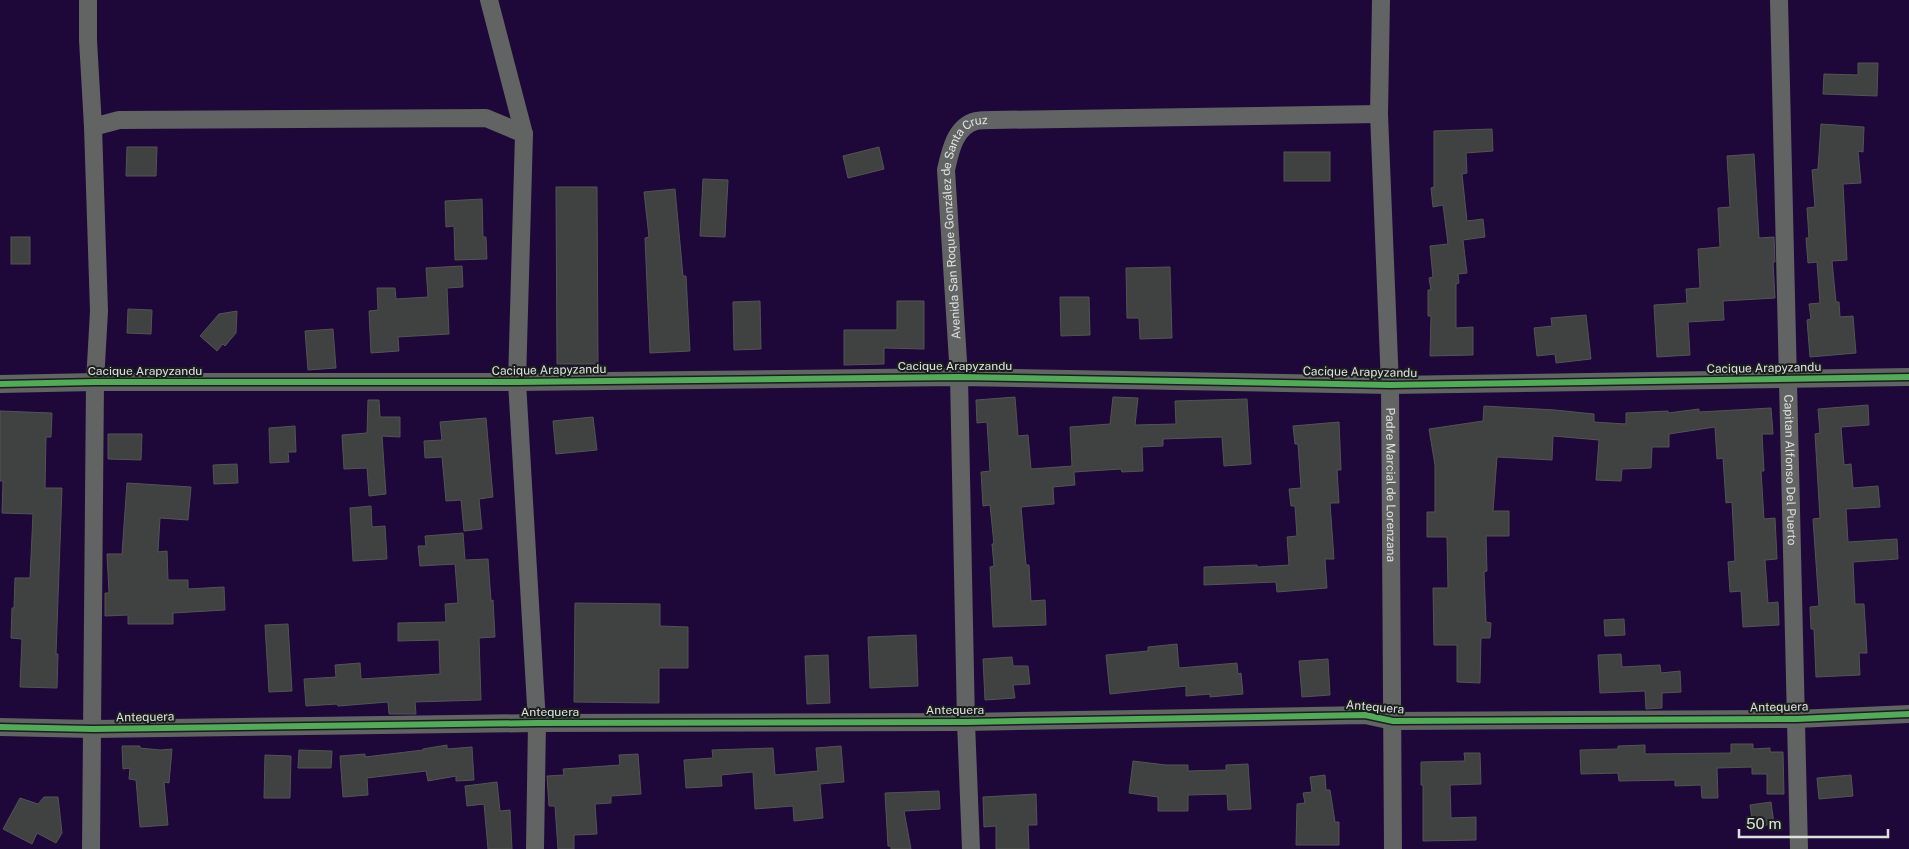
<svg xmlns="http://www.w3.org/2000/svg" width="1909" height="849" viewBox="0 0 1909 849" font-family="'Public Sans',sans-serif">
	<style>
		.water { fill: #1e0739 }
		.building { fill: #404241; stroke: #525453 }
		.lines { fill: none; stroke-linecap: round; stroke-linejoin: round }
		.street { stroke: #626363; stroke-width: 18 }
		.cycleway-casing { stroke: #1a1e1c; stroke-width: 9 }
		.cycleway { stroke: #51ab58; stroke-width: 6 }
		.labels { text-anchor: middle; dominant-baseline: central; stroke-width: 4; stroke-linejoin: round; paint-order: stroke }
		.street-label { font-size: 12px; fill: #dee1df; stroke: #1a1e1c }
	</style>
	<rect width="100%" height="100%" fill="#242725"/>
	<!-- water -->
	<rect class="water" x="0" y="0" width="1909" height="849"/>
	<!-- building -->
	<g class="building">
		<polygon points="1858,63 1878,63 1877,96 1823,94 1824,74 1858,75"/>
		<polygon points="1821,124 1864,127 1863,152 1858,151 1861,183 1843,184 1847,260 1832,261 1836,302 1839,302 1840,317 1853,316 1856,353 1810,357 1807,320 1811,319 1809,304 1820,303 1817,262 1808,263 1806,238 1809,238 1807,208 1815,207 1812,170 1818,169"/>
		<polygon points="1492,129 1493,151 1466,153 1467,173 1462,174 1467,221 1483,219 1485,237 1463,240 1467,273 1458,274 1459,283 1456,284 1456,328 1473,327 1473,355 1430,356 1431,316 1428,316 1428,290 1431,290 1429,278 1433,277 1430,246 1448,244 1443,205 1433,207 1431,188 1434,187 1434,131"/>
		<polygon points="127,147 157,147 156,176 126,176"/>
		<polygon points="879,147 884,169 848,178 843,156"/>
		<rect x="1284" y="152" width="46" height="29"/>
		<polygon points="1754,154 1759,238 1774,237 1775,262 1773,262 1775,298 1723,301 1724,320 1688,322 1690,355 1657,357 1654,305 1687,303 1686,289 1700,288 1698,249 1720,247 1718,208 1730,207 1727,156"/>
		<polygon points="703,179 728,180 725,237 700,236"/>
		<polygon points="556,187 597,187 598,364 557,364"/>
		<polygon points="675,189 683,276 686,276 690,351 650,353 645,238 649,237 644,192"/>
		<polygon points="482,199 483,237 486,237 487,259 455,260 454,226 446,227 445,201"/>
		<rect x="11" y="237" width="19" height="27"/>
		<polygon points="462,266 463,287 447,288 449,334 398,337 399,351 371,353 369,311 378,310 377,288 395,288 396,299 428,297 426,268"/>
		<polygon points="1170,267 1172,338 1140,339 1139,318 1127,318 1126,268"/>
		<polygon points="1060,297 1089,297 1090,335 1061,336"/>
		<polygon points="760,301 761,349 734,350 733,302"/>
		<polygon points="897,301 924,301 924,349 884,348 884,364 844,365 844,330 897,330"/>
		<polygon points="128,309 152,310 151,334 127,333"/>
		<polygon points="237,311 236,333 225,346 223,344 217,351 200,336 219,314"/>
		<polygon points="1586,315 1591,359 1556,363 1555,354 1537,356 1534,328 1552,326 1551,318"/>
		<polygon points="333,329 336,368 308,370 305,331"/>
		<polygon points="1015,397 1018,436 1028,435 1031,469 1072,466 1070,427 1110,424 1113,397 1138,398 1135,425 1176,424 1175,401 1247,399 1251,464 1224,466 1222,437 1163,439 1163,446 1142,447 1143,471 1122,472 1121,469 1074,472 1075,485 1053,487 1054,504 1021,507 1026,565 1029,565 1031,601 1045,600 1046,625 993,627 990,567 994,566 992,544 994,544 990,505 983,506 981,472 990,471 987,422 977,423 976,400"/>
		<polygon points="368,400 379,400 380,417 400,417 400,437 382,436 386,494 369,496 367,468 344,469 342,435 367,433"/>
		<polygon points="1868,405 1869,425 1841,427 1844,465 1851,464 1853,488 1878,486 1880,507 1846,509 1848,542 1897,539 1898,559 1853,562 1855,604 1864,604 1867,653 1859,653 1860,675 1816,677 1814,629 1811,629 1810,607 1819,606 1813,519 1820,518 1815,434 1820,433 1818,409"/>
		<polygon points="1484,406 1555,410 1594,414 1594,422 1626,424 1626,413 1668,411 1668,413 1699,409 1699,412 1771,408 1773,434 1762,434 1764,471 1761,471 1764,519 1775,518 1777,559 1765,560 1768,603 1778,602 1779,625 1743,627 1741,591 1730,592 1728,562 1735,561 1732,502 1726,503 1723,458 1717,459 1715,427 1669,434 1669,447 1652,447 1651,468 1622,469 1621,481 1596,480 1599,440 1553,436 1552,460 1497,457 1493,511 1509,511 1509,536 1486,536 1487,571 1484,572 1486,622 1491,623 1490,638 1481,638 1480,683 1457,682 1457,645 1434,645 1433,588 1448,588 1447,537 1427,537 1427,512 1435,512 1435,465 1429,429 1483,421"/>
		<polygon points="0,411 52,413 51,437 46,437 45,488 62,488 56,654 58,654 57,688 20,687 22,639 11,638 12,608 14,608 15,578 30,578 33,514 2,513 3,481 0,481"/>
		<polygon points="593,417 597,450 556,454 553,421"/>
		<polygon points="486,418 493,497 479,499 482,529 464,531 461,500 446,501 442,457 425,458 424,441 442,440 440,422"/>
		<polygon points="1339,422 1341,470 1337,470 1339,503 1330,503 1334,559 1325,559 1327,588 1277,592 1276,582 1204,585 1204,567 1257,565 1257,567 1289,565 1287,537 1297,536 1295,506 1291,506 1289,489 1301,488 1298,444 1295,444 1293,426"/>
		<polygon points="295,426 296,452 288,452 289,462 270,463 269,428"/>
		<polygon points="108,434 142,434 141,460 108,459"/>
		<polygon points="237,464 238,483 214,484 213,465"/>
		<polygon points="127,483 191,487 188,520 160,518 158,552 167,551 168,580 188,580 188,589 224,587 225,610 173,613 173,624 128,624 128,615 105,616 105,593 109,593 107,554 122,554"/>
		<polygon points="371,506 372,527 385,526 387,559 353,561 350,508"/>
		<polygon points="463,533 465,560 488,559 491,601 493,600 495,637 479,638 481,700 415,702 416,714 389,714 388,702 338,706 337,704 306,706 304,679 336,677 335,665 360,663 361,679 440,674 439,640 398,641 398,623 446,622 445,604 458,603 455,564 420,566 418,546 426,546 425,536"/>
		<polygon points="575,603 660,604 660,626 688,627 688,668 659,668 659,703 574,702"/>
		<polygon points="1624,619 1625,635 1605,636 1604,620"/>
		<polygon points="288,624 292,691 269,692 265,625"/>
		<polygon points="916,635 918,686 870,688 868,637"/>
		<polygon points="1177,644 1179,668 1237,663 1238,674 1241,673 1243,694 1210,697 1210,694 1186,696 1186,686 1110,694 1106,655 1148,651 1148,647"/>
		<polygon points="1621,654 1622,667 1660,665 1661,673 1680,671 1681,692 1662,693 1662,708 1646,709 1645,691 1600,693 1598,655"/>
		<polygon points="828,655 830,703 807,704 805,656"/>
		<polygon points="1012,657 1013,666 1028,666 1030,684 1013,685 1015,698 985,700 983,659"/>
		<polygon points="1328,659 1330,695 1302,697 1299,661"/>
		<polygon points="1731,744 1753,744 1753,749 1770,748 1770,752 1783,752 1784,794 1767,794 1767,774 1752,774 1752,767 1717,768 1718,798 1702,798 1701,785 1675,786 1675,780 1619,781 1618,773 1581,774 1580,750 1618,749 1618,746 1645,745 1645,754 1731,753"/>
		<polygon points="447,745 447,749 472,747 474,780 456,781 456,776 428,781 426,771 367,778 368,795 343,797 340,756 365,754 365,757 423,750 423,749"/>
		<polygon points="122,746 140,746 140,748 160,750 172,749 169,783 164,782 168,825 140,827 136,780 129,779 130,768 123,769"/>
		<polygon points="841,746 844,782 820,784 823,818 794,821 793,806 755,809 753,772 721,775 722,786 686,788 684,760 713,758 712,750 773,748 775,775 818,771 816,748"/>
		<polygon points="299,750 332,751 331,768 298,768"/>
		<polygon points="1464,753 1480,753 1481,784 1450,785 1451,818 1476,817 1476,840 1423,841 1423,785 1421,785 1421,762 1465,761"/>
		<polygon points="638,754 641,794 611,796 611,803 595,804 597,834 574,835 574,849 558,849 555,806 549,806 547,776 564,775 563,769 620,765 619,755"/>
		<polygon points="265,755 291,756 290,798 264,798"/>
		<polygon points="1133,761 1166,765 1188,765 1188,771 1226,770 1226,765 1248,764 1251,809 1228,810 1227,794 1188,795 1188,811 1158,811 1158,797 1129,793"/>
		<polygon points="1325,775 1326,790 1330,790 1335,822 1339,822 1339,845 1296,845 1297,804 1305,803 1303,793 1312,792 1310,777"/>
		<polygon points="1851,775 1853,796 1819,799 1817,778"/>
		<polygon points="497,782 500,811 510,810 512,849 488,849 484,804 467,806 465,786"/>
		<polygon points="939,791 940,809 904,811 911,849 891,849 891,846 888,846 885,793"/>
		<polygon points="1036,794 1037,825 1028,825 1029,849 996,849 996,826 984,827 983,797"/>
		<polygon points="44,797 58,797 62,833 56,843 37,833 32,844 3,829 20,798 38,804"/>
		<polygon points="1771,802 1774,824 1753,827 1750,805"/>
	</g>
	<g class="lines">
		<!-- street -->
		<g class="street">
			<polyline points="88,0 88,40 93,127 99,311 95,382 91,849"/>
			<polyline points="489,0 524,134 517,382 537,723 535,849"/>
			<path id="s1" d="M1381 0 1379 114 1390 385 1393 849"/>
			<path id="s2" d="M1779 0 1799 849"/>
			<polyline points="93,127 119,120 486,118 524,134"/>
			<polyline points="0,384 95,382 517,382 959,377 1390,385 1909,377"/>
			<polyline points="0,727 93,729 537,723 966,722 1365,715 1393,721 1796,719 1909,714"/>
			<path id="s3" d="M971 849 966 722 959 377 946 170C950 152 955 126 976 121 981 120 987 120 992 120L1379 114"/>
		</g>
		<defs>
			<g id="cycleway">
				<polyline points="0,384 95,382 517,382 959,377 1390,385 1909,377"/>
				<polyline points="0,727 93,729 537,723 966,722 1365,715 1393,721 1796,719 1909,714"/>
			</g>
		</defs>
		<!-- cycleway casing -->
		<use href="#cycleway" class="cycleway-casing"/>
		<!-- cycleway -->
		<use href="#cycleway" class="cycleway"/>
	</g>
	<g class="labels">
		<!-- street labels -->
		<g class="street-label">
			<text stroke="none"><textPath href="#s3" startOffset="631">Avenida San Roque González de Santa Cruz</textPath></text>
			<text x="955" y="366">Cacique Arapyzandu</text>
			<text transform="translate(1764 368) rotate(-1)">Cacique Arapyzandu</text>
			<text transform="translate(549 370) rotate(-1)">Cacique Arapyzandu</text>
			<text x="145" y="371">Cacique Arapyzandu</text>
			<text transform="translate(1360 372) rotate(1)">Cacique Arapyzandu</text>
			<text stroke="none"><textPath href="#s2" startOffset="470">Capitan Alfonso Del Puerto</textPath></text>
			<text stroke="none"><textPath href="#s1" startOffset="485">Padre Marcial de Lorenzana</textPath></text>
			<text transform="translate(1375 707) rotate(5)">Antequera</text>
			<text transform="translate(1779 707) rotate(-1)">Antequera</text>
			<text x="955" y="710">Antequera</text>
			<text x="550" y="712">Antequera</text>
			<text transform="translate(145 717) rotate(-1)">Antequera</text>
		</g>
	</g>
	<!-- scale -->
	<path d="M1739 829v8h149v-8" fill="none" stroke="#dee1df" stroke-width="2.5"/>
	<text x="1746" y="829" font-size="15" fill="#dee1df" stroke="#1a1e1c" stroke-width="4" paint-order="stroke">50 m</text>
</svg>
